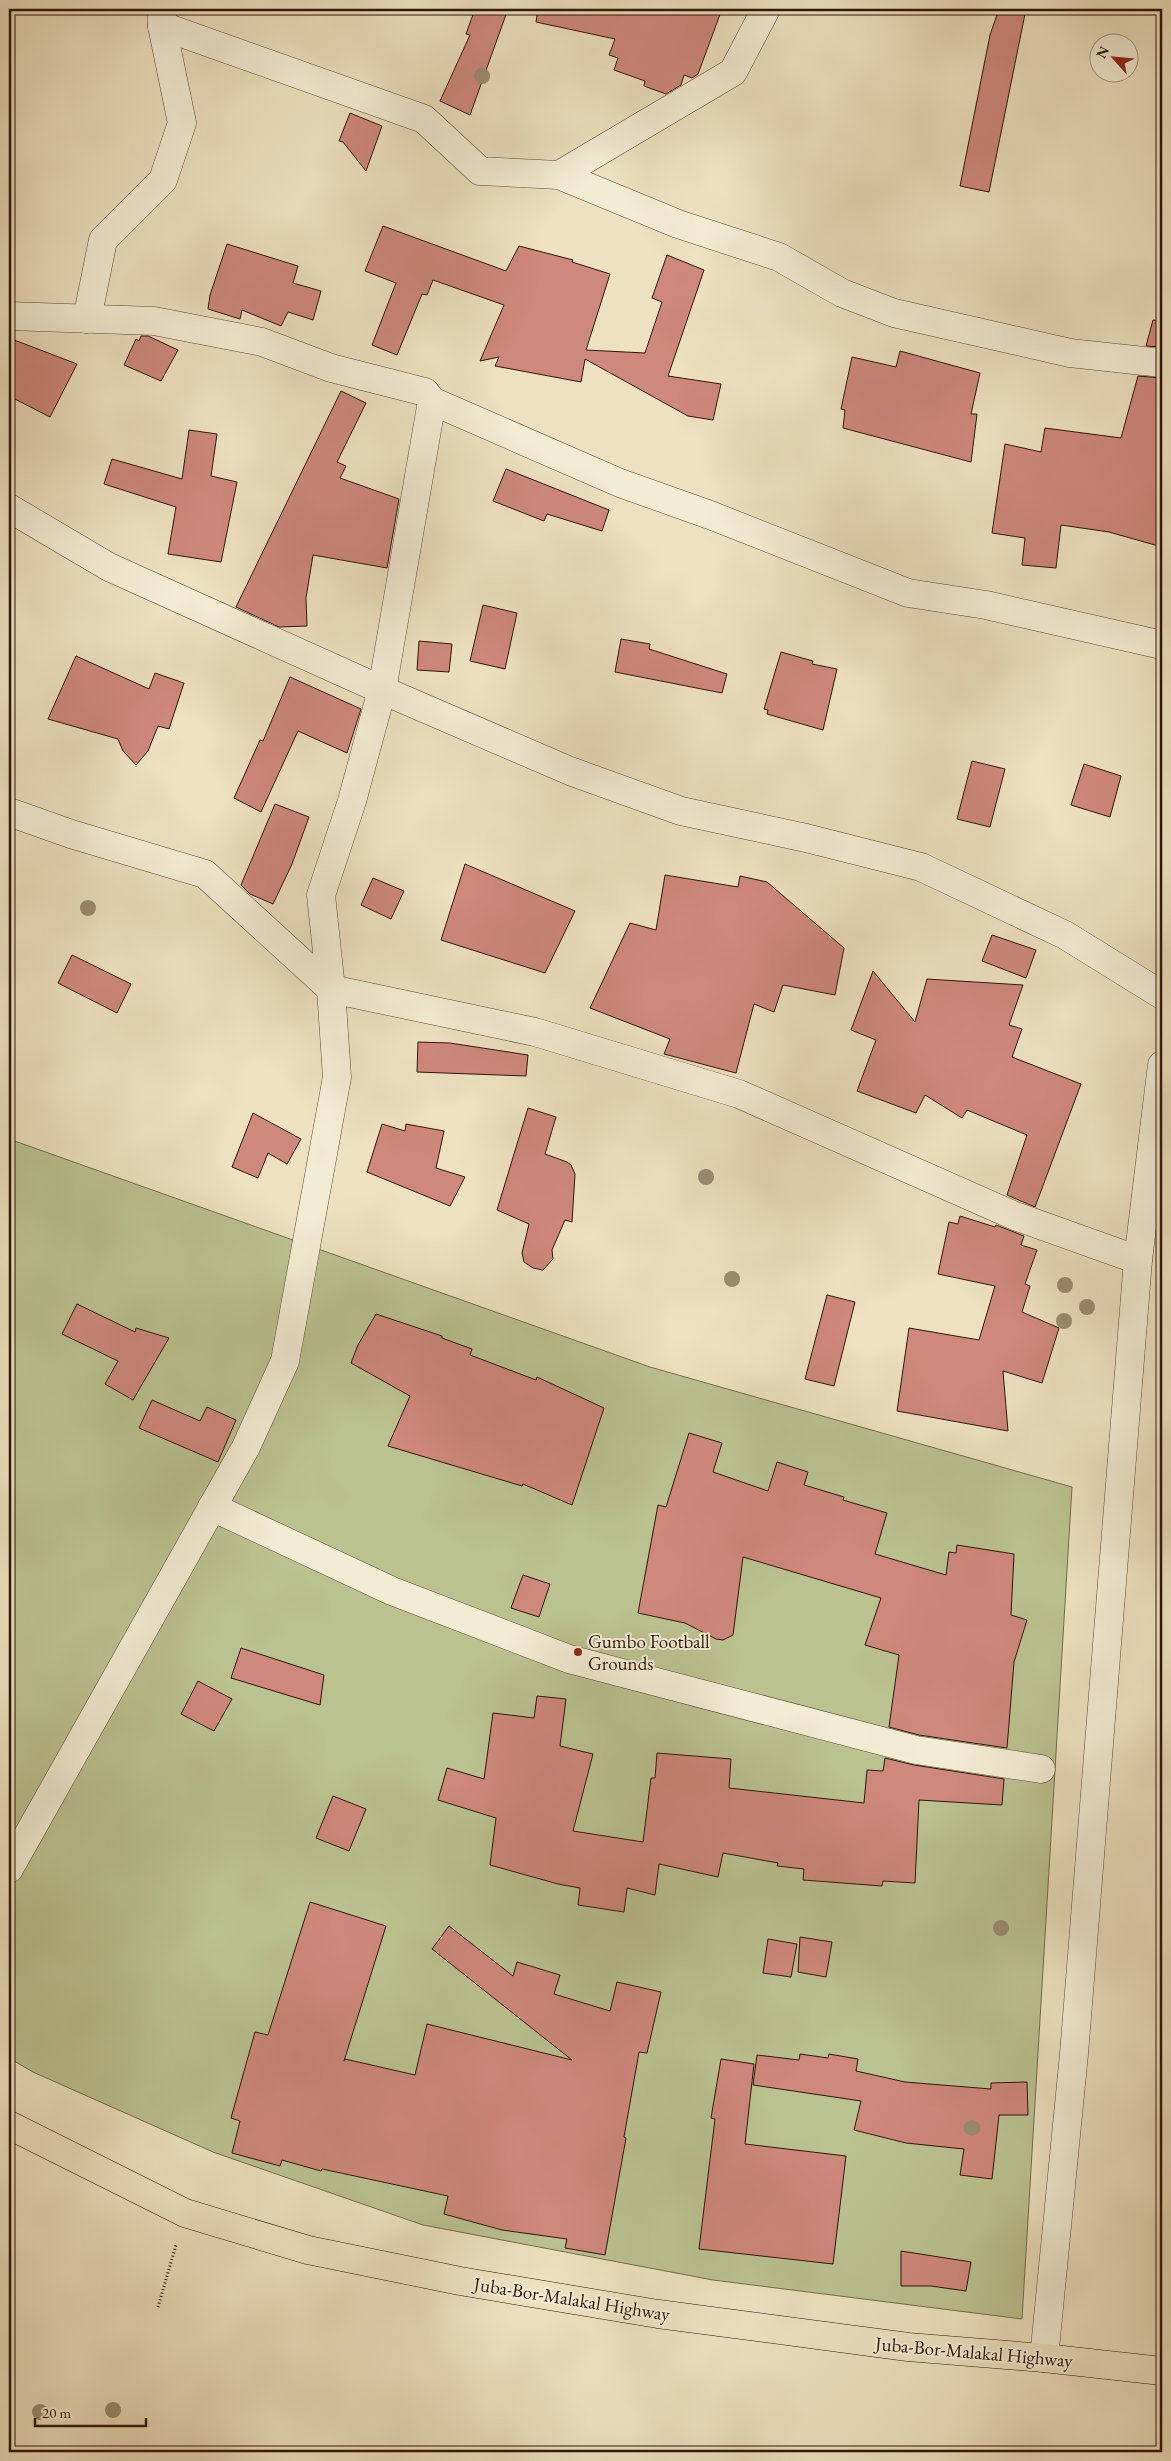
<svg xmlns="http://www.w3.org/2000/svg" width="1171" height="2461" viewBox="0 0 1171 2461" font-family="'EB Garamond',serif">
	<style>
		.green { fill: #bac290; stroke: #746c4d }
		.building { fill: #ce887c; stroke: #2e150a }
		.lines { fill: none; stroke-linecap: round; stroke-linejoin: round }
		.minor-casing { stroke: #5e4837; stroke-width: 29 }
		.major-casing { stroke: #2e150a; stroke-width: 29 }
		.path { stroke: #2e150a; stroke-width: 3; stroke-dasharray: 1 2.5; stroke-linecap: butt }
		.minor { stroke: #f3ecd5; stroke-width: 28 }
		.major { stroke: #ede1bf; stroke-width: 28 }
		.tree { fill: #9b8d71 }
		.poi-dot { fill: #8f2418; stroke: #f3ecd5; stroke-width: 2 }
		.labels { text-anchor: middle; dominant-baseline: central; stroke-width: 4; stroke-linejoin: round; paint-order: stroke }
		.poi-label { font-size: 19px; fill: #2e150a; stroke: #f3ecd5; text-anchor: start }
		.street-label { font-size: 19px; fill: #2e150a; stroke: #f3ecd5 }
	</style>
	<rect width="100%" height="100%" fill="#ede1bf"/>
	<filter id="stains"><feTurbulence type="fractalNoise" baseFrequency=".004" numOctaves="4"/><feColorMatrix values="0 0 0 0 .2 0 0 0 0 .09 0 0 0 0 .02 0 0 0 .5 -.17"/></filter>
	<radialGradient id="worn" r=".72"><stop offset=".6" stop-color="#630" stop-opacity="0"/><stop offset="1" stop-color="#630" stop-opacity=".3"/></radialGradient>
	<!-- green -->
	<polygon class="green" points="9,1139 650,1367 1072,1487 1022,2319 713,2280 423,2225 213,2152 33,2072 9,2058"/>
	<!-- building -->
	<g class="building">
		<polygon points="475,9 508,9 470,115 440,101 470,35 466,34"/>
		<polygon points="538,9 722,9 698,74 692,78 684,75 681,85 666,94 644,86 645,81 614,70 618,58 609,55 615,39 536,22"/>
		<polygon points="999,9 1026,9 989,192 960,186 990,35"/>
		<polygon points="350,113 382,126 366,171 343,142 339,141"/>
		<polygon points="383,226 506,271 519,246 573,260 572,262 610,274 586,350 645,353 662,302 652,298 667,255 704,270 668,376 721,384 713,420 688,416 585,359 581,382 495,366 499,357 480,361 504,305 433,280 427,295 422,294 397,355 372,345 396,283 365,271"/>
		<polygon points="227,244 298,266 293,283 321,291 313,320 288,312 281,326 242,310 240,319 208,309 210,295"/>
		<polygon points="1153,320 1162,321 1162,347 1146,346"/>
		<polygon points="141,336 148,336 178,350 161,381 124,365 136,339 139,341"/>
		<polygon points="9,338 77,364 50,417 9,396"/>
		<polygon points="900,351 980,373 971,414 977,414 971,462 843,428 845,410 841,409 852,357 896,367"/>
		<polygon points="1138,376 1162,378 1162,547 1109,532 1061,525 1056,568 1022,565 1025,538 992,533 1005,444 1041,452 1045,428 1121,438"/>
		<polygon points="341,391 366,403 337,462 346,466 340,478 399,499 387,568 313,555 306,598 307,626 279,627 236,607"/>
		<polygon points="189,430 217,434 211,476 237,482 221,562 168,554 176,507 104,484 112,459 182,479"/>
		<polygon points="506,469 609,510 602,531 547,514 544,521 493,501"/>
		<polygon points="483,605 517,613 505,669 470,661"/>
		<polygon points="621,639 650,644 649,649 727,674 722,693 615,672"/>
		<polygon points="419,641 452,644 449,672 417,670"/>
		<polygon points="781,652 813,661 812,664 837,669 823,730 767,714 768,710 764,709"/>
		<polygon points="76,656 149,689 155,673 184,683 169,729 158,726 148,751 136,765 123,751 118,739 48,719"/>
		<polygon points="290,677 361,709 347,753 298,731 261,812 234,798 260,740 263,741"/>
		<polygon points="972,761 1005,769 990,827 957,819"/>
		<polygon points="1084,764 1121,776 1110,817 1071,805"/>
		<polygon points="275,804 309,817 292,864 273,904 250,894 241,885"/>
		<polygon points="465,864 575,911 545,973 441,940"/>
		<polygon points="665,875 738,887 740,876 767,882 844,948 835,995 783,985 774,1012 754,1004 736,1073 664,1054 670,1039 590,1008 630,923 656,930"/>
		<polygon points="373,878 404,891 391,919 361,905"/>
		<polygon points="992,935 1036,950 1026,978 982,961"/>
		<polygon points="72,955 131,984 117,1013 58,983"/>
		<polygon points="873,971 915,1022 927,979 1023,985 1009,1025 1022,1029 1012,1057 1081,1084 1035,1207 1007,1195 1027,1135 967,1110 962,1118 925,1095 916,1113 857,1091 876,1040 851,1030"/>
		<polygon points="418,1042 450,1043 528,1055 526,1076 417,1072"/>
		<polygon points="528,1108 556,1117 545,1154 567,1162 571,1165 575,1174 572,1222 565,1220 552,1250 553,1259 543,1270 533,1268 524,1262 522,1253 529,1224 497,1210"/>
		<polygon points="253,1113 301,1139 287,1164 268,1153 258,1178 232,1167"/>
		<polygon points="382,1124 405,1131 406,1124 444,1131 436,1168 465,1177 450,1206 367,1172"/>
		<polygon points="960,1216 995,1227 996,1225 1024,1236 1021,1245 1037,1250 1025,1284 1030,1286 1022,1312 1059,1328 1042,1383 1003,1371 1008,1431 897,1411 909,1328 979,1340 995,1286 938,1274 949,1222 958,1224"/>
		<polygon points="827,1295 855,1302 834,1386 805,1379"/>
		<polygon points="77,1304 135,1332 136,1328 169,1338 133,1400 105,1384 118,1361 62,1334"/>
		<polygon points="376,1314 442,1336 442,1338 472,1349 470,1355 536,1380 537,1377 604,1408 572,1505 523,1484 522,1486 388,1446 410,1396 351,1363 358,1345"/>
		<polygon points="152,1400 200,1421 207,1407 236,1420 218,1462 139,1428"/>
		<polygon points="689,1433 722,1443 713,1472 768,1491 777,1462 808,1472 804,1485 844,1497 843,1500 887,1513 875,1554 946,1575 949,1552 956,1553 957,1545 1014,1554 1011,1615 1027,1620 1014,1662 1007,1748 919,1735 889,1727 899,1655 865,1645 881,1598 743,1557 733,1635 723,1640 716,1639 685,1623 638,1613 658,1505 666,1507"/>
		<polygon points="523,1575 550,1584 539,1617 511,1608"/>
		<polygon points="241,1648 324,1675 320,1705 231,1678"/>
		<polygon points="198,1681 232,1699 214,1731 181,1714"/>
		<polygon points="537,1696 566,1699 560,1746 593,1754 573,1831 643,1842 651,1778 655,1778 657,1753 731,1759 729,1788 864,1803 867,1770 883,1771 885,1758 914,1765 1004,1779 1002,1805 919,1800 915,1883 883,1881 882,1886 803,1880 804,1869 777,1866 778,1863 723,1853 718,1877 659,1864 655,1895 627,1888 624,1912 578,1905 580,1888 558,1884 490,1865 496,1818 438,1800 447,1768 484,1779 493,1713 534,1718"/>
		<polygon points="333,1796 366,1809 349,1851 316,1838"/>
		<polygon points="310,1902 386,1926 344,2061 345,2059 415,2075 427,2024 572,2060 432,1949 449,1926 513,1976 517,1962 560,1975 554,1994 610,2011 617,1982 661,1992 647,2053 639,2052 624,2137 626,2138 605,2255 565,2248 567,2239 502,2230 444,2214 448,2196 322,2169 321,2171 282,2160 280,2166 232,2153 240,2121 231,2118 255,2032 268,2035"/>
		<polygon points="800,1937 832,1942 826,1977 798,1972"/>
		<polygon points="768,1939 797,1944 791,1977 763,1973"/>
		<polygon points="800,2054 828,2058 829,2054 858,2059 856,2071 905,2082 991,2089 991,2083 1027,2082 1028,2115 999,2115 992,2179 960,2175 964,2149 906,2143 854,2130 861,2101 753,2085 757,2055 799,2060"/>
		<polygon points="721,2059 754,2064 745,2144 846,2156 833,2264 699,2249 715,2119 711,2118"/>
		<polygon points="901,2251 971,2262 966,2291 931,2286 901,2286"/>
	</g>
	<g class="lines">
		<defs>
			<g id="minor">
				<polyline points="162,26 424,119 480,171 559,175 678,224 779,257 842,293 894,313 1070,353 1162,363"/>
				<polyline points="559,175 733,72 766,9"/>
				<polyline points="9,316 154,321 262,342 331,368 425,392 432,401 620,483 710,515 908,593 986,605 1162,645"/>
				<polyline points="87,319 103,240 163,180 182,123 162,26 162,12"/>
				<polyline points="9,508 109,567 382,690 570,771 681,811 806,838 921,867 1065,935 1162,995"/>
				<polyline points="9,812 71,834 205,874 331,989 535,1032 739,1094 1015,1216 1138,1260"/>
				<polyline points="212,1507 392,1591 569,1659 916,1750 1041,1769"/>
				<polyline points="9,1869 246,1447 285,1361 337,1077 331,989 321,895 352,801 382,690 432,401"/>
				<polyline points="1044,2358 1074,2054 1138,1260 1162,1065"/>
			</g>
			<polyline id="major" points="9,2125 185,2213 308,2250 460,2281 658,2314 908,2347 1044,2358 1162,2371"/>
		</defs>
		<!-- minor casing -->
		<use href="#minor" class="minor-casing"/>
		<!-- major casing -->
		<use href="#major" class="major-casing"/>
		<!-- path -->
		<polyline class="path" points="158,2307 176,2245"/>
		<!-- minor -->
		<use href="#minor" class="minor"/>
		<!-- major -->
		<use href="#major" class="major"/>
	</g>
	<!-- trees -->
	<g class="tree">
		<circle cx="482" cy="76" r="8"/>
		<circle cx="88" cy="908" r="8"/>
		<circle cx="706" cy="1177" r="8"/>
		<circle cx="732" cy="1279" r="8"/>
		<circle cx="1065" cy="1285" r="8"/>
		<circle cx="1087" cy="1307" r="8"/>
		<circle cx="1064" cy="1321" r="8"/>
		<circle cx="1001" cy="1928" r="8"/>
		<circle cx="972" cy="2128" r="8"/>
		<circle cx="113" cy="2410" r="8"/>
		<circle cx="40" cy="2412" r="8"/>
	</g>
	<!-- markers -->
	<circle class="poi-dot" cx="578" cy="1652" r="5"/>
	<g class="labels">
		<!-- poi labels -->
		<g class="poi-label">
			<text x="588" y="1641">Gumbo Football<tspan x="588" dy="22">Grounds</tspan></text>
		</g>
		<!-- street labels -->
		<g class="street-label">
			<text transform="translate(572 2299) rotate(9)">Juba-Bor-Malakal Highway</text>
			<text transform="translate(974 2352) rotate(5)">Juba-Bor-Malakal Highway</text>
		</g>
	</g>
	<!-- margin -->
	<rect width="1171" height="2461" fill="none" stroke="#ede1bf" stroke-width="30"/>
	<rect x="10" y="10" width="1151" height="2441" fill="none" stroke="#2e150a" stroke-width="2.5"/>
	<rect x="15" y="15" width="1141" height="2431" fill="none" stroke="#2e150a"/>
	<!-- north arrow -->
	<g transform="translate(1114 58) rotate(297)"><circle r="24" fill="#f3ecd5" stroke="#a49684"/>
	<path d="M0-4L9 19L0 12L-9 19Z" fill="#8f2418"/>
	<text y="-8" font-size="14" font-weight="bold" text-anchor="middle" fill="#2e150a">N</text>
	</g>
	<!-- scale -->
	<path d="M35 2418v8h111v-8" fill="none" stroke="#2e150a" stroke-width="2.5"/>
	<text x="42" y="2418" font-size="15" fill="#2e150a" stroke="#f3ecd5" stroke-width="4" paint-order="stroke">20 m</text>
	<rect width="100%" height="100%" filter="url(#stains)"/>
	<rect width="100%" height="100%" fill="url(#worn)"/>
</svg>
